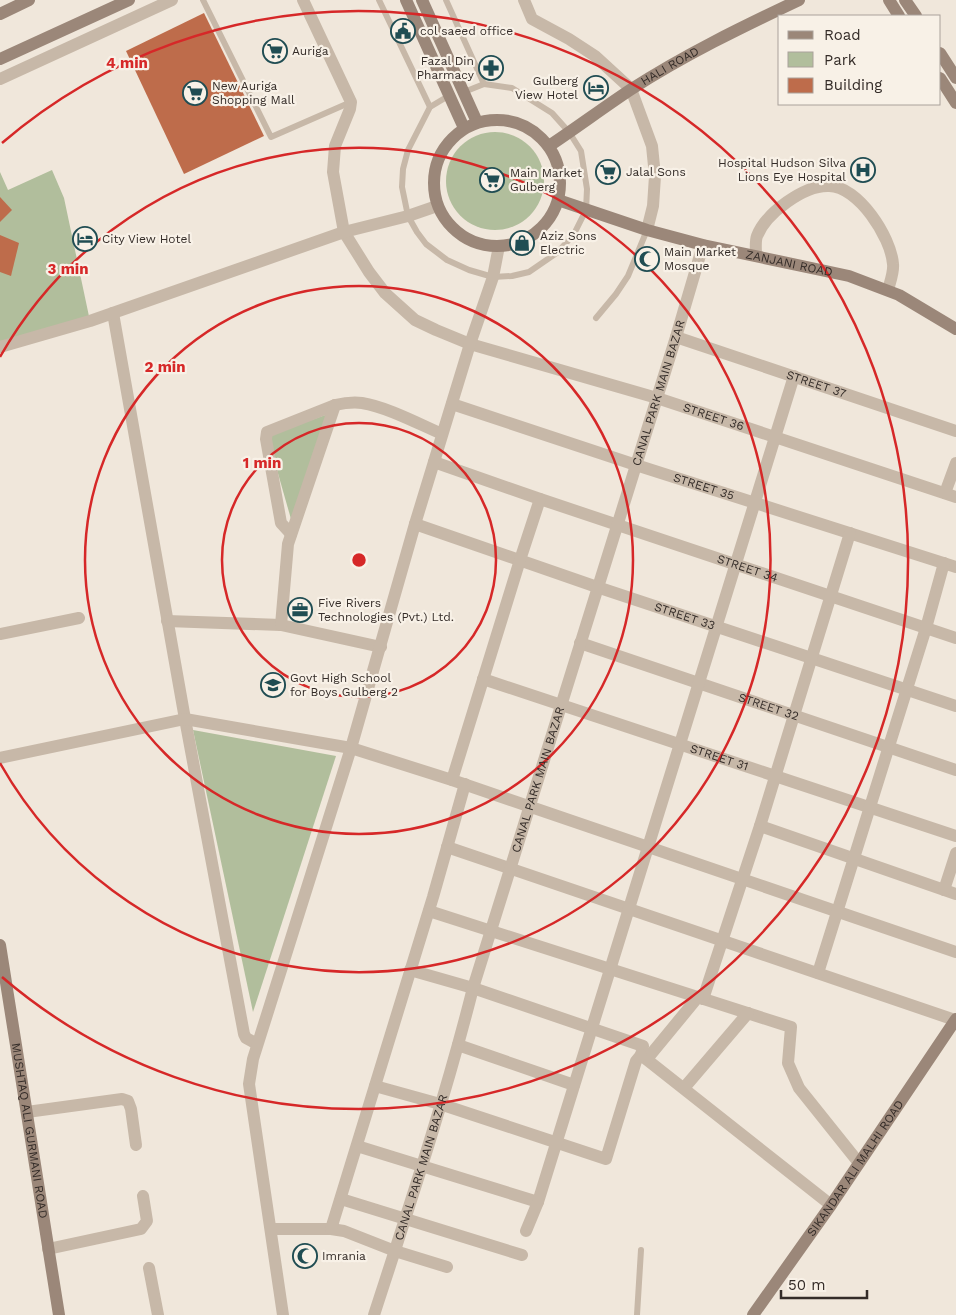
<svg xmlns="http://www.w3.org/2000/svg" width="956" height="1315" viewBox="0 0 956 1315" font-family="'Work Sans',sans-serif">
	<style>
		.green { fill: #b1be9c }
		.building { fill: #be6c4b }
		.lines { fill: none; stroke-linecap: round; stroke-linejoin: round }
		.lane { stroke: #c7b8a8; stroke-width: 6 }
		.street { stroke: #c7b8a8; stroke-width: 12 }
		.secondary { stroke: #9b8779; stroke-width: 12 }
		.ring { fill: none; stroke: #d62828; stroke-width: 2.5 }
		.labels { text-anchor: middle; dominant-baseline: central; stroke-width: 4.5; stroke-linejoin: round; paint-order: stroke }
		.poi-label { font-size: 12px; fill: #342c28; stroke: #f8f1e7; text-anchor: start }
		.street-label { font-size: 12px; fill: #342c28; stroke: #f8f1e7 }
		.centre { fill: #d62828; stroke: #f8f1e7; stroke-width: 2.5 }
		.ring-label { font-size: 15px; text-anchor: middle; font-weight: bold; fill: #d62828; stroke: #f8f1e7; stroke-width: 4.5; stroke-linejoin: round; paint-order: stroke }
	</style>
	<rect width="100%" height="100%" fill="#f0e7db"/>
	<!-- green -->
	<g class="green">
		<circle cx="495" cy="181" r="49"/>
		<polygon points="52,170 64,198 90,321 0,347 0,172 8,190"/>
		<polygon points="328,414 291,519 269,442 270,435"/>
		<polygon points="193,730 336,756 253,1012"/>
	</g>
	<!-- building -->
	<g class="building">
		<polygon points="204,13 264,136 184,174 126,51"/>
		<polygon points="0,197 12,210 0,222"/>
		<polygon points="0,235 19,243 11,276 0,272"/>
	</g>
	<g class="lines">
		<!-- lane -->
		<g class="lane">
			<polyline points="203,0 271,137 351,102"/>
			<polyline points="379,0 430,107"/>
			<polyline points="446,0 484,84 464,92"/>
			<polyline points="450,95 430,107 408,150 403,169 402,187 408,216 417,232 426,244 447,260 469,270 493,277 512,276 529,272 558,252 574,234 586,210 587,189 581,151 569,132 552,113 512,88 484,84"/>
			<polyline points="596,318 616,294 628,276 647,230"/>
			<polyline points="637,1315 641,1250"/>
		</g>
		<!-- street -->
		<g class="street">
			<path id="s1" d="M303 0 351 102 350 109 335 146 333 172 344 232 369 272 385 293 415 320 436 330 470 344 657 398 956 497"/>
			<polyline points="524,0 532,19 569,39 595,56 631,89 652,146 655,176 653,206 647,230"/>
			<polyline points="0,79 172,0"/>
			<path d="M756 255C756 250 755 241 757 236 766 213 804 185 829 186 858 186 891 237 893 264 894 272 890 282 888 290"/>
			<polyline points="113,313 185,719 244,1034 246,1038 257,1044"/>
			<path id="s2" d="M676 337 956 431"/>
			<polyline points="0,347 90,321 344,232 408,216 437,206"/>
			<path id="s3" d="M452 404 636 465 956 567"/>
			<path id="s4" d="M434 462 540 499 956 638"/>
			<polyline points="945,493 956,463"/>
			<path id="s5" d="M415 524 597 587 956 706"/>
			<path d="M291 534 281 523 266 439 267 432 335 405C344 403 353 402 362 403 387 407 419 424 442 434"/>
			<polyline points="167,621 281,625 381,647"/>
			<polyline points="281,625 288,544 335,405"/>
			<polyline points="0,634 79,618"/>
			<path id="s6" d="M580 643 956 770"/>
			<path id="s7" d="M483 679 956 836"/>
			<polyline points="0,758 185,719 351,748 452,780 956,952"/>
			<polyline points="452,780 520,560 540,499"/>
			<polyline points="760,826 956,894"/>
			<polyline points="447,847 955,1020"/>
			<polyline points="944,890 956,853"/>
			<polyline points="429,911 791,1027 788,1063 799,1088 859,1163"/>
			<polyline points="410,970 473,988 643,1046 641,1055 831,1205"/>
			<polyline points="818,973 926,628 944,563"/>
			<polyline points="703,999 760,826 850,533"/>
			<polyline points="458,1045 574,1085"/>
			<polyline points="647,1059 698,997"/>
			<polyline points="375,1086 440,1104 606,1159 636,1061 641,1055"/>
			<polyline points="684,1088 748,1013"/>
			<polyline points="27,1112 122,1099 128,1101 131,1109 136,1145"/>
			<polyline points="357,1146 538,1202"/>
			<polyline points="341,1199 522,1255"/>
			<polyline points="271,1229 331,1229 344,1231 395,1251 447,1267"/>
			<polyline points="331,1229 433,897 465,784"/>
			<polyline points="526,1231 538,1202 794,376"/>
			<polyline points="48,1249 141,1229 147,1221 143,1196"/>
			<polyline points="149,1268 158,1315"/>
			<polyline points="283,1315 249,1084 253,1059 351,748 415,524 470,344 493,277 499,246"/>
			<path id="s8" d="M374 1315C409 1207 445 1099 473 988L676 337 703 245"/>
		</g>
		<!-- secondary -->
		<g class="secondary">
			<polyline points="406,0 464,128"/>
			<polyline points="422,0 477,122"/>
			<polyline points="889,0 899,16"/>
			<polyline points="905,0 916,16"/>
			<polyline points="0,14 29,0"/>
			<polyline points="940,53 956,78"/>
			<polyline points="0,59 129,0"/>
			<polyline points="940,78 956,103"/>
			<circle cx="497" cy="183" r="63"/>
			<path id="s9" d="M549 146C576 128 603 108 630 90 684 55 742 27 799 0"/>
			<path id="s10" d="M558 200 647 230 703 245 849 276 899 295 956 329"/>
			<path id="s11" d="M0 945 59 1315"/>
			<path id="s12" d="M753 1315 831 1205 956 1019"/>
		</g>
	</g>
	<!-- distance rings -->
	<g class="ring">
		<circle cx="359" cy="560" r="137"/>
		<circle cx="359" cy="560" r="274"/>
		<path d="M0 357A412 412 0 1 1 0 763"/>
		<path d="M2 143A549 549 0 1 1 2 977"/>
	</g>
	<!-- icons -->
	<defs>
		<symbol id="civic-ring" viewBox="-11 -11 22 22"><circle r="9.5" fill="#f8f1e7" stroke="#204d53" stroke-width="1.5"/><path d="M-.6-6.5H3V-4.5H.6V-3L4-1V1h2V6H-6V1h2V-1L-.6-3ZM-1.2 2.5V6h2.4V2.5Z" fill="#204d53"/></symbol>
		<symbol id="supermarket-ring" viewBox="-11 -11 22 22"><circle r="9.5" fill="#f8f1e7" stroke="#204d53" stroke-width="1.5"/><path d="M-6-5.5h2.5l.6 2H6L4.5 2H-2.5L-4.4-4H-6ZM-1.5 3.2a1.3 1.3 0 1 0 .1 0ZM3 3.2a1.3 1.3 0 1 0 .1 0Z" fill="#204d53"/></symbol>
		<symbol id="pharmacy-ring" viewBox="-11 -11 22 22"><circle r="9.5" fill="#f8f1e7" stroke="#204d53" stroke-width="1.5"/><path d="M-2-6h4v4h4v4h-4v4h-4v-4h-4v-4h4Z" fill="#204d53"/></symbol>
		<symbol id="hotel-ring" viewBox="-11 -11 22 22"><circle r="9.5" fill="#f8f1e7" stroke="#204d53" stroke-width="1.5"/><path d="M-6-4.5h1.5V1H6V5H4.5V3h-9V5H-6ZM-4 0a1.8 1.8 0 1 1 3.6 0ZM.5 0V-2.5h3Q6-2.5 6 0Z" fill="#204d53"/></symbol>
		<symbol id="hospital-ring" viewBox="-11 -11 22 22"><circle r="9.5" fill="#f8f1e7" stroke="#204d53" stroke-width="1.5"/><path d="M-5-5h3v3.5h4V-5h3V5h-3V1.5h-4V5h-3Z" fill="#204d53"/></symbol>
		<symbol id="shop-ring" viewBox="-11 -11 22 22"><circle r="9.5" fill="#f8f1e7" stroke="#204d53" stroke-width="1.5"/><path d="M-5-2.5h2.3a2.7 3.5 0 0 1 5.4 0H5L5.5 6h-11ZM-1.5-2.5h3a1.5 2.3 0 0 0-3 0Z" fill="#204d53"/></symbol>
		<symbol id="mosque-ring" viewBox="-11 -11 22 22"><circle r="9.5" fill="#f8f1e7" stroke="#204d53" stroke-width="1.5"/><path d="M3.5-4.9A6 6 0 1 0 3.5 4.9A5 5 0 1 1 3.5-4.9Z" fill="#204d53"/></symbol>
		<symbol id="office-ring" viewBox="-11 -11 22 22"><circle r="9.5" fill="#f8f1e7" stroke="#204d53" stroke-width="1.5"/><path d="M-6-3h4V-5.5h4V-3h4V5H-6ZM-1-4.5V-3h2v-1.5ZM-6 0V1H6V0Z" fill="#204d53"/></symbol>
		<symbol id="school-ring" viewBox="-11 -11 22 22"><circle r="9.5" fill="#f8f1e7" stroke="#204d53" stroke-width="1.5"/><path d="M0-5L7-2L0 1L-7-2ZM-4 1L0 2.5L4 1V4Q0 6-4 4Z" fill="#204d53"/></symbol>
	</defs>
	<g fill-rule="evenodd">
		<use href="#civic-ring" x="389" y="17" width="28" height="28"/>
		<use href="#supermarket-ring" x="261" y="37" width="28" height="28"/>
		<use href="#pharmacy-ring" x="477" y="54" width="28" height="28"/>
		<use href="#hotel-ring" x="582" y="74" width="28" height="28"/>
		<use href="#supermarket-ring" x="181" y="79" width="28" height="28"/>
		<use href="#hospital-ring" x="849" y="156" width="28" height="28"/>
		<use href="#supermarket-ring" x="594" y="158" width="28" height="28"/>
		<use href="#supermarket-ring" x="478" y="166" width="28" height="28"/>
		<use href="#hotel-ring" x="71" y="225" width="28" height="28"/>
		<use href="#shop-ring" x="508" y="229" width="28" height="28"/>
		<use href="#mosque-ring" x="633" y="245" width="28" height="28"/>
		<use href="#office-ring" x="286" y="596" width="28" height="28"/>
		<use href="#school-ring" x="259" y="671" width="28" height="28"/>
		<use href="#mosque-ring" x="291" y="1242" width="28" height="28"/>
	</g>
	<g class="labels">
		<!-- poi labels -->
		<g class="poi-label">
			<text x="420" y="31">col saeed office</text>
			<text x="292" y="51">Auriga</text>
			<text x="474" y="61" text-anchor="end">Fazal Din<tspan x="474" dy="14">Pharmacy</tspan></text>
			<text x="578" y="81" text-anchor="end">Gulberg<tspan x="578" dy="14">View Hotel</tspan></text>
			<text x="212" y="86">New Auriga<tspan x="212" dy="14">Shopping Mall</tspan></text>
			<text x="846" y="163" text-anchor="end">Hospital Hudson Silva<tspan x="846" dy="14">Lions Eye Hospital</tspan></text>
			<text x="626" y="172">Jalal Sons</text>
			<text x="510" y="173">Main Market<tspan x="510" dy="14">Gulberg</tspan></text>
			<text x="540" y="236">Aziz Sons<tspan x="540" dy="14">Electric</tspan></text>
			<text x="102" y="239">City View Hotel</text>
			<text x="664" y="252">Main Market<tspan x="664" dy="14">Mosque</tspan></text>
			<text x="318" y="603">Five Rivers<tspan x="318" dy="14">Technologies (Pvt.) Ltd.</tspan></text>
			<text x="290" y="678">Govt High School<tspan x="290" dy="14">for Boys Gulberg 2</tspan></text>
			<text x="322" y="1256">Imrania</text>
		</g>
		<!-- street labels -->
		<g class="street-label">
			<text stroke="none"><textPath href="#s9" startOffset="145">HALI ROAD</textPath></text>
			<text stroke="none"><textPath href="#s10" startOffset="240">ZANJANI ROAD</textPath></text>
			<text stroke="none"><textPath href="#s2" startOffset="148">STREET 37</textPath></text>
			<text stroke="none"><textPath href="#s8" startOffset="965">CANAL PARK MAIN BAZAR</textPath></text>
			<text stroke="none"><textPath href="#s1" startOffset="675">STREET 36</textPath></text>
			<text stroke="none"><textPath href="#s3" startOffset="265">STREET 35</textPath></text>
			<text stroke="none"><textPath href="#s4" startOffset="331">STREET 34</textPath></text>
			<text stroke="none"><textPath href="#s5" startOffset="285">STREET 33</textPath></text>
			<text stroke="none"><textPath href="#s6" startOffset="199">STREET 32</textPath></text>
			<text stroke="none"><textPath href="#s7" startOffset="249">STREET 31</textPath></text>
			<text stroke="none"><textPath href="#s8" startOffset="560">CANAL PARK MAIN BAZAR</textPath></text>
			<text stroke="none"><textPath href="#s11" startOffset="188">MUSHTAQ ALI GURMANI ROAD</textPath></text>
			<text stroke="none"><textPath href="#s8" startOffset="155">CANAL PARK MAIN BAZAR</textPath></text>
			<text stroke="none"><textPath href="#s12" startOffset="179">SIKANDAR ALI MALHI ROAD</textPath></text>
		</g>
	</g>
	<circle cx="359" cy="560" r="8" class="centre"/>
	<g class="ring-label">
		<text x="127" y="68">4 min</text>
		<text x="68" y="274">3 min</text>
		<text x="165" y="372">2 min</text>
		<text x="262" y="468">1 min</text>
	</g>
	<!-- legend -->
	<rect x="778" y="15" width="162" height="90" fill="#f8f1e7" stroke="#aaa29b"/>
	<rect x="788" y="31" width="25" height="8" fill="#9b8779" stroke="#aaa29b"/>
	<text x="824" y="40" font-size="15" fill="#342c28">Road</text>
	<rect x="788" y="52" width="25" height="15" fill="#b1be9c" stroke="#aaa29b"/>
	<text x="824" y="65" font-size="15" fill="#342c28">Park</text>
	<rect x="788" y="78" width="25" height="15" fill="#be6c4b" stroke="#aaa29b"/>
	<text x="824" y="90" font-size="15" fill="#342c28">Building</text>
	<!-- scale -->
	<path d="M781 1290v8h86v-8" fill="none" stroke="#342c28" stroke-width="2.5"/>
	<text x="788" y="1290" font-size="15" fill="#342c28" stroke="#f8f1e7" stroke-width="4" paint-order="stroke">50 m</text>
</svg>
